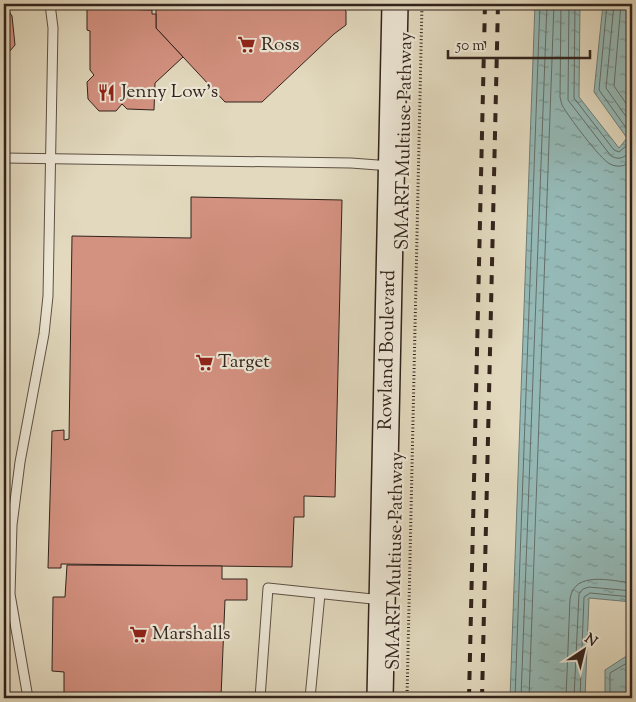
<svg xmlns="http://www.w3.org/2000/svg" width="636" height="702" viewBox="0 0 636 702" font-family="'Sorts Mill Goudy',serif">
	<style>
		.water { fill: url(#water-ripples); stroke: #6d7d78 }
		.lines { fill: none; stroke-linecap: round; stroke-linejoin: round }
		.shore { stroke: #646e69; stroke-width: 1 }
		.building { fill: #d39180; stroke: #32231c }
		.lane-casing { stroke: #5e5044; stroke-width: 11 }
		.secondary-casing { stroke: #32231c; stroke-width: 28 }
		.path { stroke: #32231c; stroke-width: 3; stroke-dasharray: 1 2.5; stroke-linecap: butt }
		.lane { stroke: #ece6d5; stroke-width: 9 }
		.secondary { stroke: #ece6d5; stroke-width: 25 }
		.rail { stroke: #32231c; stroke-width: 4; stroke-dasharray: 9 9; stroke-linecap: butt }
		.labels { text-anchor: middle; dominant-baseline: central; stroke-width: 4.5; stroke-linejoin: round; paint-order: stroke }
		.poi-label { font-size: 19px; fill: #32231c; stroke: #ece6d5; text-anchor: start }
		.street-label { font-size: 19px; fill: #32231c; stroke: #ece6d5 }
	</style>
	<defs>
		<pattern id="water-ripples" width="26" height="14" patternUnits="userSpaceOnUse" patternTransform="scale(1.25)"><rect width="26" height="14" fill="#95b9b6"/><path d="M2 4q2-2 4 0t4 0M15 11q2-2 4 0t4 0" fill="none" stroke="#7a9693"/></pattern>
	</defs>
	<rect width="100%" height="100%" fill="#e2d9be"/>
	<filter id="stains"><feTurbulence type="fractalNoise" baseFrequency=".004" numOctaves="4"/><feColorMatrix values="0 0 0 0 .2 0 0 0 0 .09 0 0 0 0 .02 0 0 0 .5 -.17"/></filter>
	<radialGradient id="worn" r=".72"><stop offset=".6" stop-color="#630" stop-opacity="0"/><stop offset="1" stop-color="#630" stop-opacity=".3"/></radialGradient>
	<!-- water -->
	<g class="water">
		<polygon points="535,4 580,4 579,97 619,148 627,138 594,92 603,4 632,4 632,602 589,598 585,698 510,698"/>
		<polygon points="632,655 632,698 605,698 605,670 625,657"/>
	</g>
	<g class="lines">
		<!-- shore -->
		<g class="shore">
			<path d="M561 4 560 97 562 105C568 116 600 159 610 164 618 168 626 166 632 161"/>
			<path d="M569 4 568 100 611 156C620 161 626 157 632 149"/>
			<polyline points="575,4 574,98 614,150 619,152 631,142 632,136 599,90 607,4"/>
			<polyline points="614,4 606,88 632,125"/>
			<polyline points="621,4 614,86 632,112"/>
			<polyline points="515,698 540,4"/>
			<polyline points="521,698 547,4"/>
			<polyline points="529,698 554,4"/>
			<path d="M566 698 570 599C574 570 612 581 632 583"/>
			<polyline points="574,698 579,594 583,589 589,587 632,591"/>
			<polyline points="580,698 584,597 590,593 632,597"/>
			<polyline points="610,698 610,673 632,660"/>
		</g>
	</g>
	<!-- building -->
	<g class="building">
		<polygon points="4,4 12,16 15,45 4,58"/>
		<polygon points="162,4 339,4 346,11 346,25 334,34 262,102 225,102 156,28 156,10"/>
		<polygon points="87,8 152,10 152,14 156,14 156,28 183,57 155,83 154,110 127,109 122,104 116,111 99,111 88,99 87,82 94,75 90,70 90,31 87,30"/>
		<polygon points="191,197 342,200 335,497 304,496 304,517 294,517 292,567 61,564 61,568 48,568 52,431 64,430 64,440 69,439 72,236 191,238"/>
		<polygon points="67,565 222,566 222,579 247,579 247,600 225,600 221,697 64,694 64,672 52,671 53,597 65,597"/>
		<polygon points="86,694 221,697 221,698 86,698"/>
	</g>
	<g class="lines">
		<defs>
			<g id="lane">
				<polyline points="4,158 351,163 391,166"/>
				<polyline points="28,698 10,594 12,525 20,462 44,334 48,296 53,28 50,4"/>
				<polyline points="260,698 268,588 382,600"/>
				<polyline points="310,698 320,594"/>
			</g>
			<g id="secondary">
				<path id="s1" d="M380 698 395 4"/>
			</g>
		</defs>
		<!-- lane casing -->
		<use href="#lane" class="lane-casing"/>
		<!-- secondary casing -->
		<use href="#secondary" class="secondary-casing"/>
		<!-- path -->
		<polyline class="path" points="407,698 422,4"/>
		<!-- lane -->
		<use href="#lane" class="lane"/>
		<!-- secondary -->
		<use href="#secondary" class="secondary"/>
		<!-- rail -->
		<g class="rail">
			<polyline points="469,698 485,4"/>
			<polyline points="482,698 498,4"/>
		</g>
	</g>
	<!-- icons -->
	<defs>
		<symbol id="supermarket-bare" viewBox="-9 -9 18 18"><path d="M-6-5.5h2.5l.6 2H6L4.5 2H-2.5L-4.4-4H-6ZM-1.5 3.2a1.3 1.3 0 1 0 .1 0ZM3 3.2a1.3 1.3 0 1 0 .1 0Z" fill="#8f2418" stroke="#ece6d5" stroke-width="2.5" paint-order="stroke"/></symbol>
		<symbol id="restaurant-bare" viewBox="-9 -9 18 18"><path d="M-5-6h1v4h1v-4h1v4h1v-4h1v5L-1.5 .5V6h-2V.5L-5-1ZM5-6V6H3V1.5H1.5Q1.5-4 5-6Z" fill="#8f2418" stroke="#ece6d5" stroke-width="2.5" paint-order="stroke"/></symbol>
	</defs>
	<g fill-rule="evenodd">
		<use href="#supermarket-bare" x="234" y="32" width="25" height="25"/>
		<use href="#restaurant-bare" x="94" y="80" width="25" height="25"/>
		<use href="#supermarket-bare" x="192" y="350" width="25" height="25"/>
		<use href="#supermarket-bare" x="126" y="622" width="25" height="25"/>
	</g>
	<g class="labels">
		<!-- poi labels -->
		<g class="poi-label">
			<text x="261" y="45">Ross</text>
			<text x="121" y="92">Jenny Low's</text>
			<text x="218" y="362">Target</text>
			<text x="152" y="634">Marshalls</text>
		</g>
		<!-- street labels -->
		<g class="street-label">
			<text transform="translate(405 141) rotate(-89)">SMART Multiuse Pathway</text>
			<text stroke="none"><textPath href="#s1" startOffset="348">Rowland Boulevard</textPath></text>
			<text transform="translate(396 561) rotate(-89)">SMART Multiuse Pathway</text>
		</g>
	</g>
	<!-- margin -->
	<rect width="636" height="702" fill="none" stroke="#e2d9be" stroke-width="20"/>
	<rect x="5" y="5" width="626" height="692" fill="none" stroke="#32231c" stroke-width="2.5"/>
	<rect x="10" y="10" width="616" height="682" fill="none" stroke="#32231c"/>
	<!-- north arrow -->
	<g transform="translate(584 650) rotate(35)" stroke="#ece6d5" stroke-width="4" paint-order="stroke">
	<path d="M0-4L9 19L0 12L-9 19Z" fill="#32231c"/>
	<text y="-8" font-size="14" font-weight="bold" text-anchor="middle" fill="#32231c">N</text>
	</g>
	<!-- scale -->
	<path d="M448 50v8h142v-8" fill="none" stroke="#32231c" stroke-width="2.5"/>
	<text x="456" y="50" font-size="15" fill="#32231c" stroke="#ece6d5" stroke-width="4" paint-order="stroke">50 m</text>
	<rect width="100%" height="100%" filter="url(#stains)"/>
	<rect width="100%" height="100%" fill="url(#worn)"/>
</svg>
